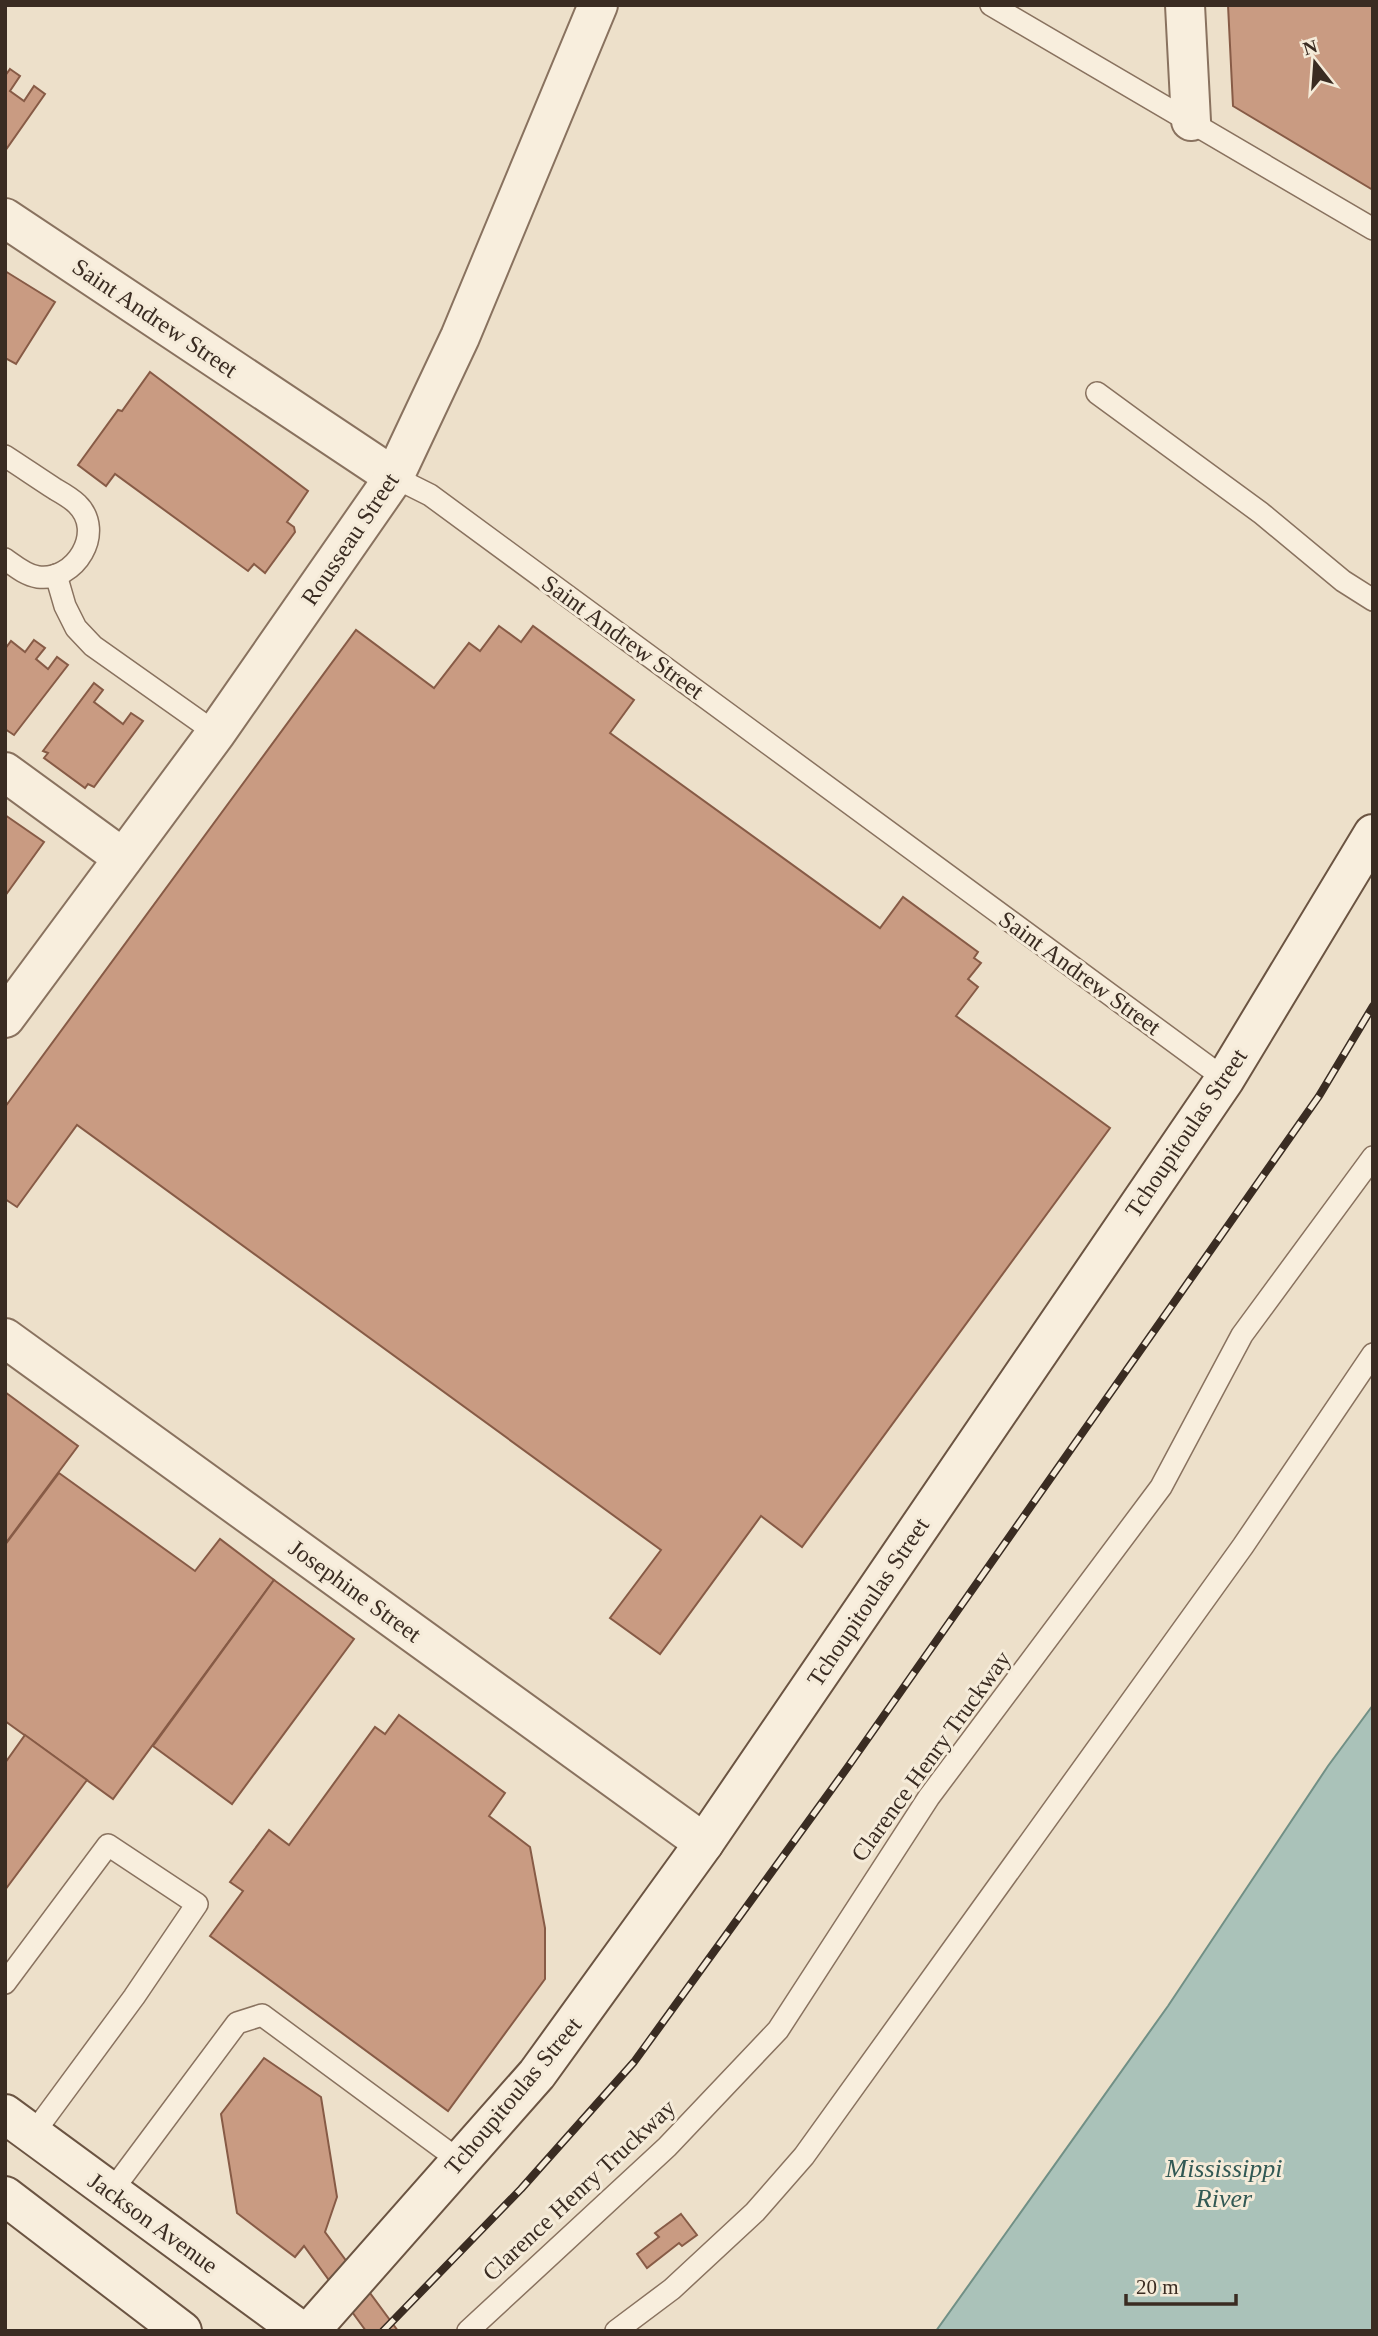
<svg xmlns="http://www.w3.org/2000/svg" width="1378" height="2336" viewBox="0 0 1378 2336" font-family="'Times New Roman',serif">
	<style>
		.water { fill: #aac2b9; stroke: #719086; stroke-width: 2 }
		.building { fill: #c99b82; stroke: #875b46; stroke-width: 2 }
		.lines { fill: none; stroke-linecap: round; stroke-linejoin: round }
		.lane-casing { stroke: #89725f; stroke-width: 24 }
		.street-casing { stroke: #89725f; stroke-width: 42 }
		.secondary-casing { stroke: #6b5442; stroke-width: 42 }
		.lane { stroke: #f8eedd; stroke-width: 21 }
		.street { stroke: #f8eedd; stroke-width: 38 }
		.secondary { stroke: #f8eedd; stroke-width: 38 }
		.rail-casing { stroke: #3a2c22; stroke-width: 8 }
		.rail { stroke: #f5ebd9; stroke-width: 5; stroke-dasharray: 16; stroke-linecap: butt }
		.labels { text-anchor: middle; dominant-baseline: central; stroke-width: 6; stroke-linejoin: round; paint-order: stroke }
		.street-label { font-size: 24px; fill: #3a2c22; stroke: #f5ebd9 }
		.water-label { font-size: 26px; font-style: italic; fill: #325954; stroke: #f5ebd9 }
	</style>
	<rect width="100%" height="100%" fill="#ede0ca"/>
	<!-- water -->
	<polygon class="water" points="1373,1705 1373,2331 936,2331 1168,2006 1328,1766"/>
	<!-- building -->
	<g class="building">
		<polygon points="1228,5 1373,5 1373,190 1233,106"/>
		<polygon points="10,69 20,76 10,91 24,101 34,86 45,94 5,151 5,76"/>
		<polygon points="5,271 55,302 16,364 5,358"/>
		<polygon points="150,372 308,491 287,522 294,527 295,532 265,573 254,564 248,571 115,474 106,486 78,465 118,410 122,411"/>
		<polygon points="499,626 521,642 533,626 634,700 610,733 880,928 903,897 978,952 974,958 981,963 968,979 978,987 956,1016 1110,1128 802,1547 761,1516 660,1654 610,1618 661,1550 77,1125 17,1207 5,1199 5,1107 356,630 434,688 469,643 480,651"/>
		<polygon points="34,640 45,648 36,659 48,669 57,657 68,665 14,735 5,729 5,649 11,641 25,652"/>
		<polygon points="94,683 103,690 94,702 123,724 131,713 143,721 94,787 88,784 85,788 44,758 48,753 43,751"/>
		<polygon points="5,815 44,842 5,896"/>
		<polygon points="5,1392 78,1446 5,1544"/>
		<polygon points="59,1473 195,1571 220,1539 274,1580 113,1799 5,1721 5,1545"/>
		<polygon points="274,1580 354,1639 232,1804 153,1746"/>
		<polygon points="399,1715 505,1793 489,1816 530,1847 545,1928 545,1979 448,2111 210,1936 243,1891 230,1882 269,1830 289,1845 375,1727 385,1734"/>
		<polygon points="25,1735 87,1780 5,1890 5,1763"/>
		<polygon points="264,2058 321,2097 337,2197 325,2232 398,2331 366,2331 304,2246 295,2257 237,2213 221,2114"/>
		<polygon points="681,2214 697,2235 682,2246 679,2243 647,2268 637,2254 659,2237 655,2233"/>
	</g>
	<g class="lines">
		<defs>
			<g id="lane">
				<polyline points="991,5 1373,229"/>
				<polyline points="1097,393 1261,513 1343,581 1373,600"/>
				<path d="M5 456C22 467 38 478 55 489 62 493 71 498 77 504 106 532 75 582 38 577 25 575 15 566 5 559"/>
				<polyline points="394,477 430,495 1225,1079"/>
				<polyline points="56,575 65,606 76,628 93,646 216,733"/>
				<polyline points="5,1983 108,1845 197,1904 134,1997 33,2134"/>
				<polyline points="111,2192 237,2023 262,2015 460,2161"/>
				<polyline points="468,2331 667,2147 778,2030 929,1797 1161,1487 1242,1335 1373,1157"/>
				<polyline points="616,2331 672,2289 755,2212 804,2156 1243,1546 1373,1354"/>
			</g>
			<g id="street">
				<polyline points="1185,5 1191,121"/>
				<polyline points="5,218 394,477"/>
				<polyline points="5,772 123,858"/>
				<polyline points="5,1018 216,733 394,477 460,337 598,5"/>
				<polyline points="5,1338 704,1843"/>
			</g>
			<g id="secondary">
				<polyline points="5,2114 301,2331"/>
				<polyline points="5,2196 182,2331"/>
				<polyline points="310,2331 537,2074 704,1843 1225,1079 1373,834"/>
			</g>
		</defs>
		<!-- lane casing -->
		<use href="#lane" class="lane-casing"/>
		<!-- street casing -->
		<use href="#street" class="street-casing"/>
		<!-- secondary casing -->
		<use href="#secondary" class="secondary-casing"/>
		<!-- lane -->
		<use href="#lane" class="lane"/>
		<!-- street -->
		<use href="#street" class="street"/>
		<!-- secondary -->
		<use href="#secondary" class="secondary"/>
		<defs>
			<polyline id="rail" points="383,2331 521,2189 634,2062 847,1768 1319,1096 1373,1006"/>
		</defs>
		<!-- rail casing -->
		<use href="#rail" class="rail-casing"/>
		<!-- rail -->
		<use href="#rail" class="rail"/>
	</g>
	<g class="labels">
		<!-- street labels -->
		<g class="street-label">
			<text transform="translate(155 318) rotate(34)">Saint Andrew Street</text>
			<text transform="translate(350 539) rotate(-56)">Rousseau Street</text>
			<text transform="translate(623 637) rotate(36)">Saint Andrew Street</text>
			<text transform="translate(1080 973) rotate(36)">Saint Andrew Street</text>
			<text transform="translate(1186 1133) rotate(-56)">Tchoupitoulas Street</text>
			<text transform="translate(355 1591) rotate(36)">Josephine Street</text>
			<text transform="translate(868 1602) rotate(-56)">Tchoupitoulas Street</text>
			<text transform="translate(931 1756) rotate(-54)">Clarence Henry Truckway</text>
			<text transform="translate(513 2096) rotate(-50)">Tchoupitoulas Street</text>
			<text transform="translate(579 2190) rotate(-43)">Clarence Henry Truckway</text>
			<text transform="translate(153 2223) rotate(36)">Jackson Avenue</text>
		</g>
		<!-- water labels -->
		<g class="water-label">
			<text x="1224" y="2168">Mississippi<tspan x="1224" dy="30">River</tspan></text>
		</g>
	</g>
	<!-- border -->
	<rect width="1378" height="2336" fill="none" stroke="#3a2c22" stroke-width="14"/>
	<!-- north arrow -->
	<g transform="translate(1315 63) rotate(343)" stroke="#f5ebd9" stroke-width="5" paint-order="stroke">
	<path d="M0-5L12 26L0 18L-12 26Z" fill="#3a2c22"/>
	<text y="-10" font-size="19" font-weight="bold" text-anchor="middle" fill="#3a2c22">N</text>
	</g>
	<!-- scale -->
	<path d="M1126 2294v10h110v-10" fill="none" stroke="#3a2c22" stroke-width="3.5"/>
	<text x="1136" y="2294" font-size="21" fill="#3a2c22" stroke="#f5ebd9" stroke-width="5" paint-order="stroke">20 m</text>
</svg>
